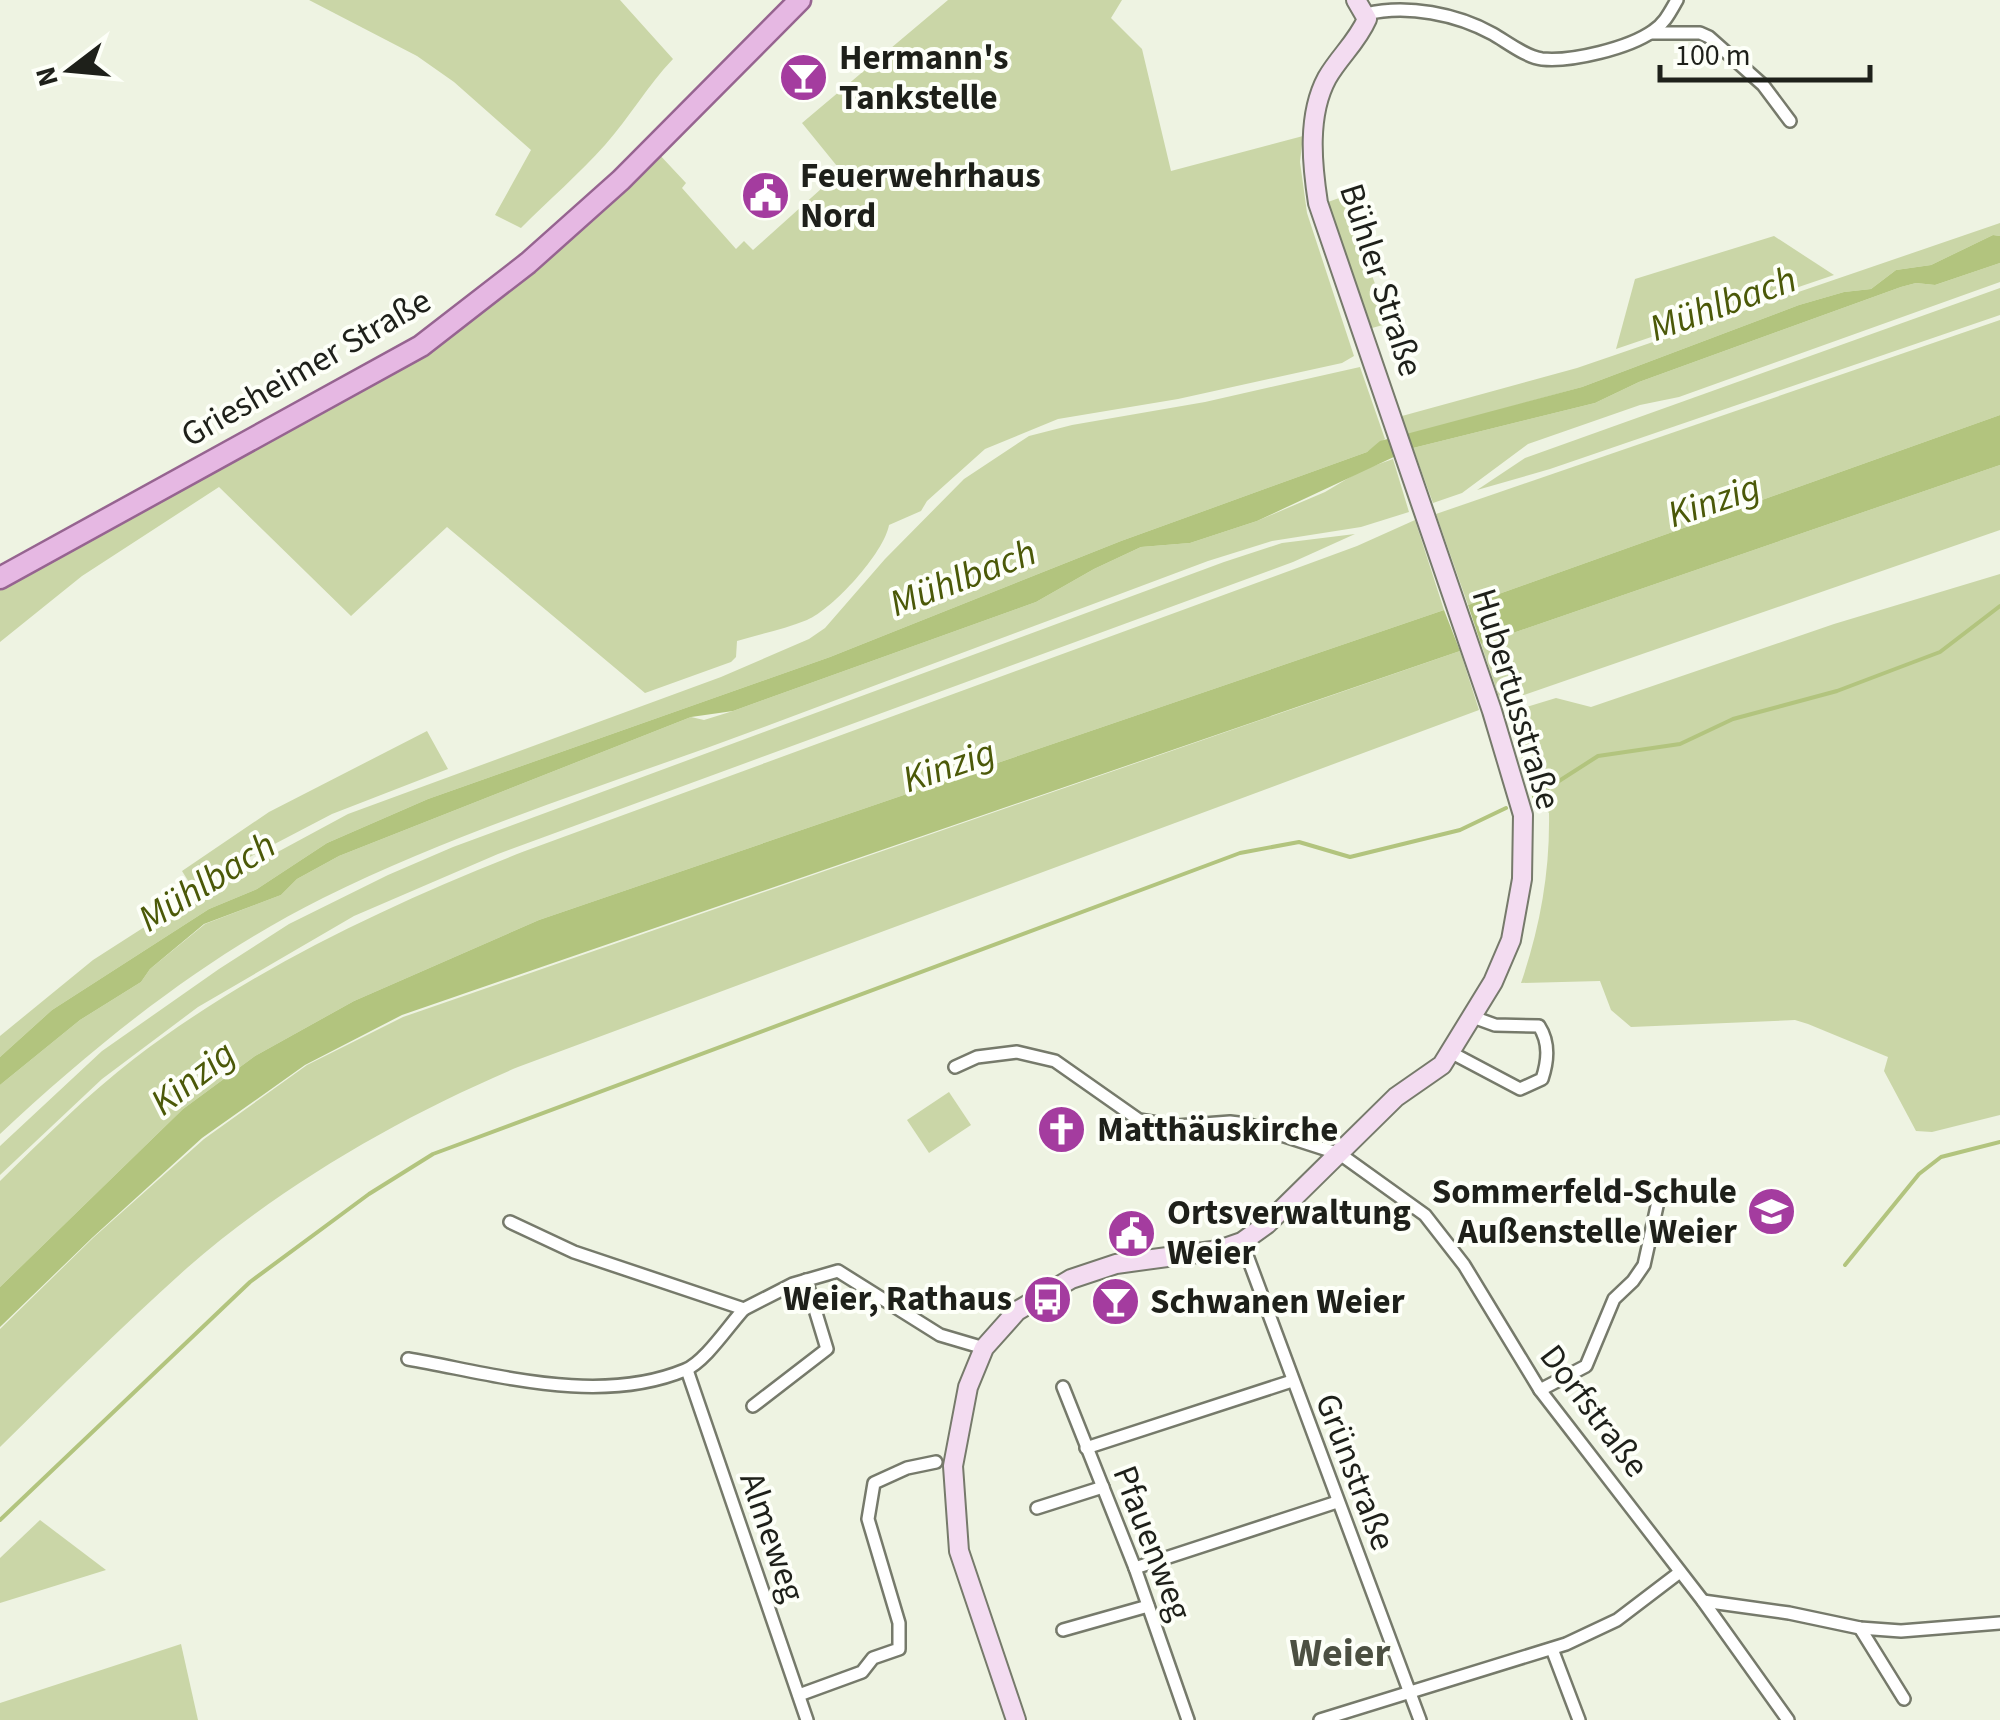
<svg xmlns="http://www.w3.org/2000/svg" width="2000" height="1720" viewBox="0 0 2000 1720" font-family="'Source Sans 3',sans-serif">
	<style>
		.green { fill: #cad6a7 }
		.water { fill: #b2c47e }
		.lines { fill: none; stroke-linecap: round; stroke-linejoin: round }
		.stream { stroke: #b2c47e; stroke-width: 4 }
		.street-casing { stroke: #767a6b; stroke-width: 16 }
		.secondary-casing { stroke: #767a6b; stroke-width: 22 }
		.primary-casing { stroke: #966490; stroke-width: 25 }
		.street { stroke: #fff; stroke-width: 11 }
		.secondary { stroke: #f3dcf1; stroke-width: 18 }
		.primary { stroke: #e6b8e3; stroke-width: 20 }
		.labels { text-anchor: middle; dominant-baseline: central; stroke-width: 8; stroke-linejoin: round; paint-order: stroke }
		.poi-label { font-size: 35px; font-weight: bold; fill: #1e201a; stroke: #fdfff8; text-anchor: start }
		.street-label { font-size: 35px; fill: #1e201a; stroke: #fdfff8 }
		.water-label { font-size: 38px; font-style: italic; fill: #4b5908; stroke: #fdfff8 }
		.quarter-label { font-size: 40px; font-weight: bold; fill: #4c5042; stroke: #fdfff8 }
	</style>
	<rect width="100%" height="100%" fill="#eef3e2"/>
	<!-- green -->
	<g class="green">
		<path d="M309 0H620L673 59C647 86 630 117 605 145 579 174 549 200 521 228L495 215 531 150 454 82 417 56Z"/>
		<path d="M948 0H1122L1111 18 1142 49 1171 171 1303 136 1300 162 1307 213 1354 356 1342 363 1178 399 1058 419 985 449 927 501 921 511 889 525C884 553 833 609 807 620 785 629 760 634 737 641L736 657 731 662 645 693 447 527 351 616 219 487 82 576 0 642V585L331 406 657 152 686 183 682 188 736 249 744 241 753 250 841 171 802 123Z"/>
		<polygon points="1342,197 1390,323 1372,328 1328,202"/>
		<polygon points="2000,223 2000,236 1993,235 1931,265 1896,270 1871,289 1844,292 1799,305 1582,387 1408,435 1402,416 1577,368"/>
		<polygon points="1774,236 1834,275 1616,349 1635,279"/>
		<polygon points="2000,263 2000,282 1679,397 1640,405 1528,444 1462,493 1433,503 1413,448 1595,403 1639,382 1901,287 1916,283 1935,285"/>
		<polygon points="2000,288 2000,315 1550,469 1477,490 1525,458"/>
		<polygon points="2000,320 2000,415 1468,605 1436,514"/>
		<polygon points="1360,367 1385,439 1367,452 1121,541 830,657 428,799 327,843 257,889 209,909 52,1010 0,1057 0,1036 93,960 174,908 348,814 721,677 809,639 825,628 885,559 964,479 1029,436 1072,425 1205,402"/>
		<path d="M1393 459 1409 512 1361 527 1272 541 1208 561C1056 618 905 674 753 731 610 784 460 830 323 898 204 957 96 1044 0 1134V1085L80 1020 141 982 150 969 205 924 281 895 297 879 339 856 691 717 704 720 733 711 1036 602 1094 569 1141 547 1190 543 1257 521 1325 492 1362 470Z"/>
		<polygon points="2000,465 2000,530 1501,703 1481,644"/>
		<path d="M1415 520 1444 610 539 920 354 1001 255 1056 183 1109 0 1287V1181C43 1139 87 1095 135 1058 253 968 388 905 525 851L1357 546Z"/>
		<polygon points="1355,534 1293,562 498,854 354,916 198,1007 102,1079 0,1175 0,1146 102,1051 219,969 289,924 388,875 453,847 1224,562 1282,543"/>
		<path d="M2000 574V1115L1932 1132 1916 1131 1884 1071 1888 1057 1808 1024 1795 1020 1631 1027 1611 1010 1600 981 1521 983C1540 927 1550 873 1549 813L1534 797 1507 713 1556 698 1591 707 1834 624Z"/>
		<path d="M1460 651 1479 710 518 1067C402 1116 283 1184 187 1268 123 1325 61 1387 0 1447V1329L94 1237 204 1139 307 1065 403 1017Z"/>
		<polygon points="427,731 448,769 332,814 192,887 182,871 269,812"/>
		<polygon points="949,1092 971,1125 929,1153 907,1120"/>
		<polygon points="40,1520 106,1570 0,1603 0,1558"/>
		<polygon points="181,1644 198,1720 0,1720 0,1703"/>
	</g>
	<!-- water -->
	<g class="water">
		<polygon points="1993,235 2000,236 2000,263 1935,285 1916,283 1901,287 1639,382 1595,403 1413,448 1257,521 1190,543 1141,547 1094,569 1036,602 733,711 691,717 339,856 297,879 281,895 204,924 150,969 141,982 80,1020 0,1085 0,1057 52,1010 209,909 257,889 327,843 428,799 830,657 1121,541 1367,452 1380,441 1582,387 1799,305 1844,292 1871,289 1896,270 1931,265"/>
		<polygon points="2000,415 2000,465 1481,644 1468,605"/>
		<polygon points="1444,610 1460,651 402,1015 305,1065 202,1138 93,1237 0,1327 0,1287 183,1109 255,1056 354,1001 539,920"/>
	</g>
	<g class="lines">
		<!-- stream -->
		<g class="stream">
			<polyline points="1534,797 1598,756 1680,744 1733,719 1837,691 1940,652 2000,606"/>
			<polyline points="1845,1265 1919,1174 1941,1157 2000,1142"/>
			<polyline points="0,1520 250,1282 369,1194 433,1154 1240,853 1299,842 1350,857 1460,830 1506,808"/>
		</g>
		<defs>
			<g id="street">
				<path d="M1366 14C1407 4 1457 14 1493 34 1507 42 1526 57 1542 59 1572 62 1629 48 1653 31 1665 23 1670 12 1677 0"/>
				<polyline points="1652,33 1700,33 1709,37 1763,85 1790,121"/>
				<path d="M1452 1053 1520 1089 1542 1079C1548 1061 1550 1043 1539 1026L1495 1025 1473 1017"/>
				<polyline points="955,1067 977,1057 1017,1052 1055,1061 1139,1120 1177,1126 1230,1122 1247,1124 1340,1154 1425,1215 1464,1265 1540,1390 1703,1601 1788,1720"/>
				<polyline points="510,1222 574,1252 744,1309 793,1284 838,1271 940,1335 984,1348"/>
				<polyline points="1242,1242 1420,1720"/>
				<path d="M408 1359C495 1374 598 1406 685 1370 705 1362 729 1325 744 1309"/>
				<polyline points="687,1370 807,1720"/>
				<polyline points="1063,1387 1135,1568 1188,1720"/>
				<polyline points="1540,1390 1586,1366 1614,1299 1633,1281 1644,1265 1659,1197"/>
				<polyline points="753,1406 827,1349 806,1280"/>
				<polyline points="1086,1448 1292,1381"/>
				<polyline points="1037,1508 1103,1487"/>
				<polyline points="1135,1568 1337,1502"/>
				<polyline points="1703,1601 1789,1613 1860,1628 1901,1631 2000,1623"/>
				<polyline points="1860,1628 1904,1699"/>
				<polyline points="1063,1630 1148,1606"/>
				<polyline points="1552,1649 1579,1720"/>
				<polyline points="799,1695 862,1672 873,1658 899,1649 899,1623 868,1519 874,1483 907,1468 936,1462"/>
				<polyline points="1320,1720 1566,1644 1617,1620 1680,1572"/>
			</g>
			<path id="secondary" d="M1016 1720 959 1551 953 1466 968 1387 984 1348 1017 1311 1071 1279 1116 1264 1219 1250 1242 1242 1267 1224 1396 1097 1442 1065 1493 982 1511 940 1522 879 1523 815 1492 711 1318 203C1312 164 1307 115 1327 78 1339 57 1357 42 1367 19L1356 0"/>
			<polyline id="primary" points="0,578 421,346 528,263 621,180 800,0"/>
		</defs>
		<!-- street casing -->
		<use href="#street" class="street-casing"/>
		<!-- secondary casing -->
		<use href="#secondary" class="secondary-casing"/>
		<!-- primary casing -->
		<use href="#primary" class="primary-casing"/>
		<!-- street -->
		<use href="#street" class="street"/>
		<!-- secondary -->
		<use href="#secondary" class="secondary"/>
		<!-- primary -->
		<use href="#primary" class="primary"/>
	</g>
	<!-- icons -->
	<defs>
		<symbol id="bar-disc" viewBox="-11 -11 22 22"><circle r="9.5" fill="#a43c9f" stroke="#fdfff8"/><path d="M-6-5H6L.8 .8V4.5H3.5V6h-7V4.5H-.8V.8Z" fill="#fff"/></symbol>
		<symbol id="civic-disc" viewBox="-11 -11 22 22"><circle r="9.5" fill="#a43c9f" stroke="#fdfff8"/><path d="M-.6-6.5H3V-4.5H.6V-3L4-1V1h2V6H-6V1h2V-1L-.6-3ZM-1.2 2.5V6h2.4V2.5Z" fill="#fff"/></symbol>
		<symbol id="church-disc" viewBox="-11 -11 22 22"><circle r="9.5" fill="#a43c9f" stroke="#fdfff8"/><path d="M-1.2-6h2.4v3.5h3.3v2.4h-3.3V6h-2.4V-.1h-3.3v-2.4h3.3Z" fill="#fff"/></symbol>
		<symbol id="school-disc" viewBox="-11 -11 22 22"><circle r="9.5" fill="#a43c9f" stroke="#fdfff8"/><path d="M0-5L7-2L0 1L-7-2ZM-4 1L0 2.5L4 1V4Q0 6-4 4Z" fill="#fff"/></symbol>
		<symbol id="bus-disc" viewBox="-11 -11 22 22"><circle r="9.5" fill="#a43c9f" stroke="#fdfff8"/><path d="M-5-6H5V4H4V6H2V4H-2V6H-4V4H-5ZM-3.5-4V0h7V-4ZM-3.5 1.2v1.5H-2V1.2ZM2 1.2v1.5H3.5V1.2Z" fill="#fff"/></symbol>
	</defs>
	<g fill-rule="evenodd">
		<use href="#bar-disc" x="776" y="50" width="55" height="55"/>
		<use href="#civic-disc" x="738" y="168" width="55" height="55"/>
		<use href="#church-disc" x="1034" y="1102" width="55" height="55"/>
		<use href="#school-disc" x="1744" y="1184" width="55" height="55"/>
		<use href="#civic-disc" x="1104" y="1206" width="55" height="55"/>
		<use href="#bus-disc" x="1020" y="1272" width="55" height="55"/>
		<use href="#bar-disc" x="1088" y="1274" width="55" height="55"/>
	</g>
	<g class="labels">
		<!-- poi labels -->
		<g class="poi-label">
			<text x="839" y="58">Hermann's<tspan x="839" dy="40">Tankstelle</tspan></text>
			<text x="800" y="176">Feuerwehrhaus<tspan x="800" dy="40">Nord</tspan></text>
			<text x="1097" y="1130">Matthäuskirche</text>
			<text x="1737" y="1192" text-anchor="end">Sommerfeld-Schule<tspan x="1737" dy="40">Außenstelle Weier</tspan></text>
			<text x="1167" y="1213">Ortsverwaltung<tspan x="1167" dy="40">Weier</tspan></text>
			<text x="1012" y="1299" text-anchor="end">Weier, Rathaus</text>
			<text x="1150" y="1302">Schwanen Weier</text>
		</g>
		<!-- street labels -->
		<g class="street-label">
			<text transform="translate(1381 280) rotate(72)">Bühler Straße</text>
			<text transform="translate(306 368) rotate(-30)">Griesheimer Straße</text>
			<text transform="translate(1516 699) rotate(73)">Hubertusstraße</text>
			<text transform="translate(1594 1411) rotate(53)">Dorfstraße</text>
			<text transform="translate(1355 1472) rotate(69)">Grünstraße</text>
			<text transform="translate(772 1537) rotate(71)">Almeweg</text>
			<text transform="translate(1152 1543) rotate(69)">Pfauenweg</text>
		</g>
		<!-- water labels -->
		<g class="water-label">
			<text transform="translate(1723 304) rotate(-20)">Mühlbach</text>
			<text transform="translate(1714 501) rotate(-19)">Kinzig</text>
			<text transform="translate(963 578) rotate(-21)">Mühlbach</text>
			<text transform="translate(949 766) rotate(-19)">Kinzig</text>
			<text transform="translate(207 882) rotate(-32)">Mühlbach</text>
			<text transform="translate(193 1078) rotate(-38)">Kinzig</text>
		</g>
		<!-- quarter labels -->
		<g class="quarter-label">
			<text x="1340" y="1653">Weier</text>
		</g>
	</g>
	<!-- north arrow -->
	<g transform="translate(70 70) rotate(254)" stroke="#fdfff8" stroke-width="8" paint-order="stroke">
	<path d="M0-8L18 38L0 25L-18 38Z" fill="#1e201a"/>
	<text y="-15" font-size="28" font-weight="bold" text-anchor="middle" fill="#1e201a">N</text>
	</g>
	<!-- scale -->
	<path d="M1660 65v15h210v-15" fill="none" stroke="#1e201a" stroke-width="5"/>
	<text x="1675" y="65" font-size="30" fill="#1e201a" stroke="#fdfff8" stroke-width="8" paint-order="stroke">100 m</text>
</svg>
